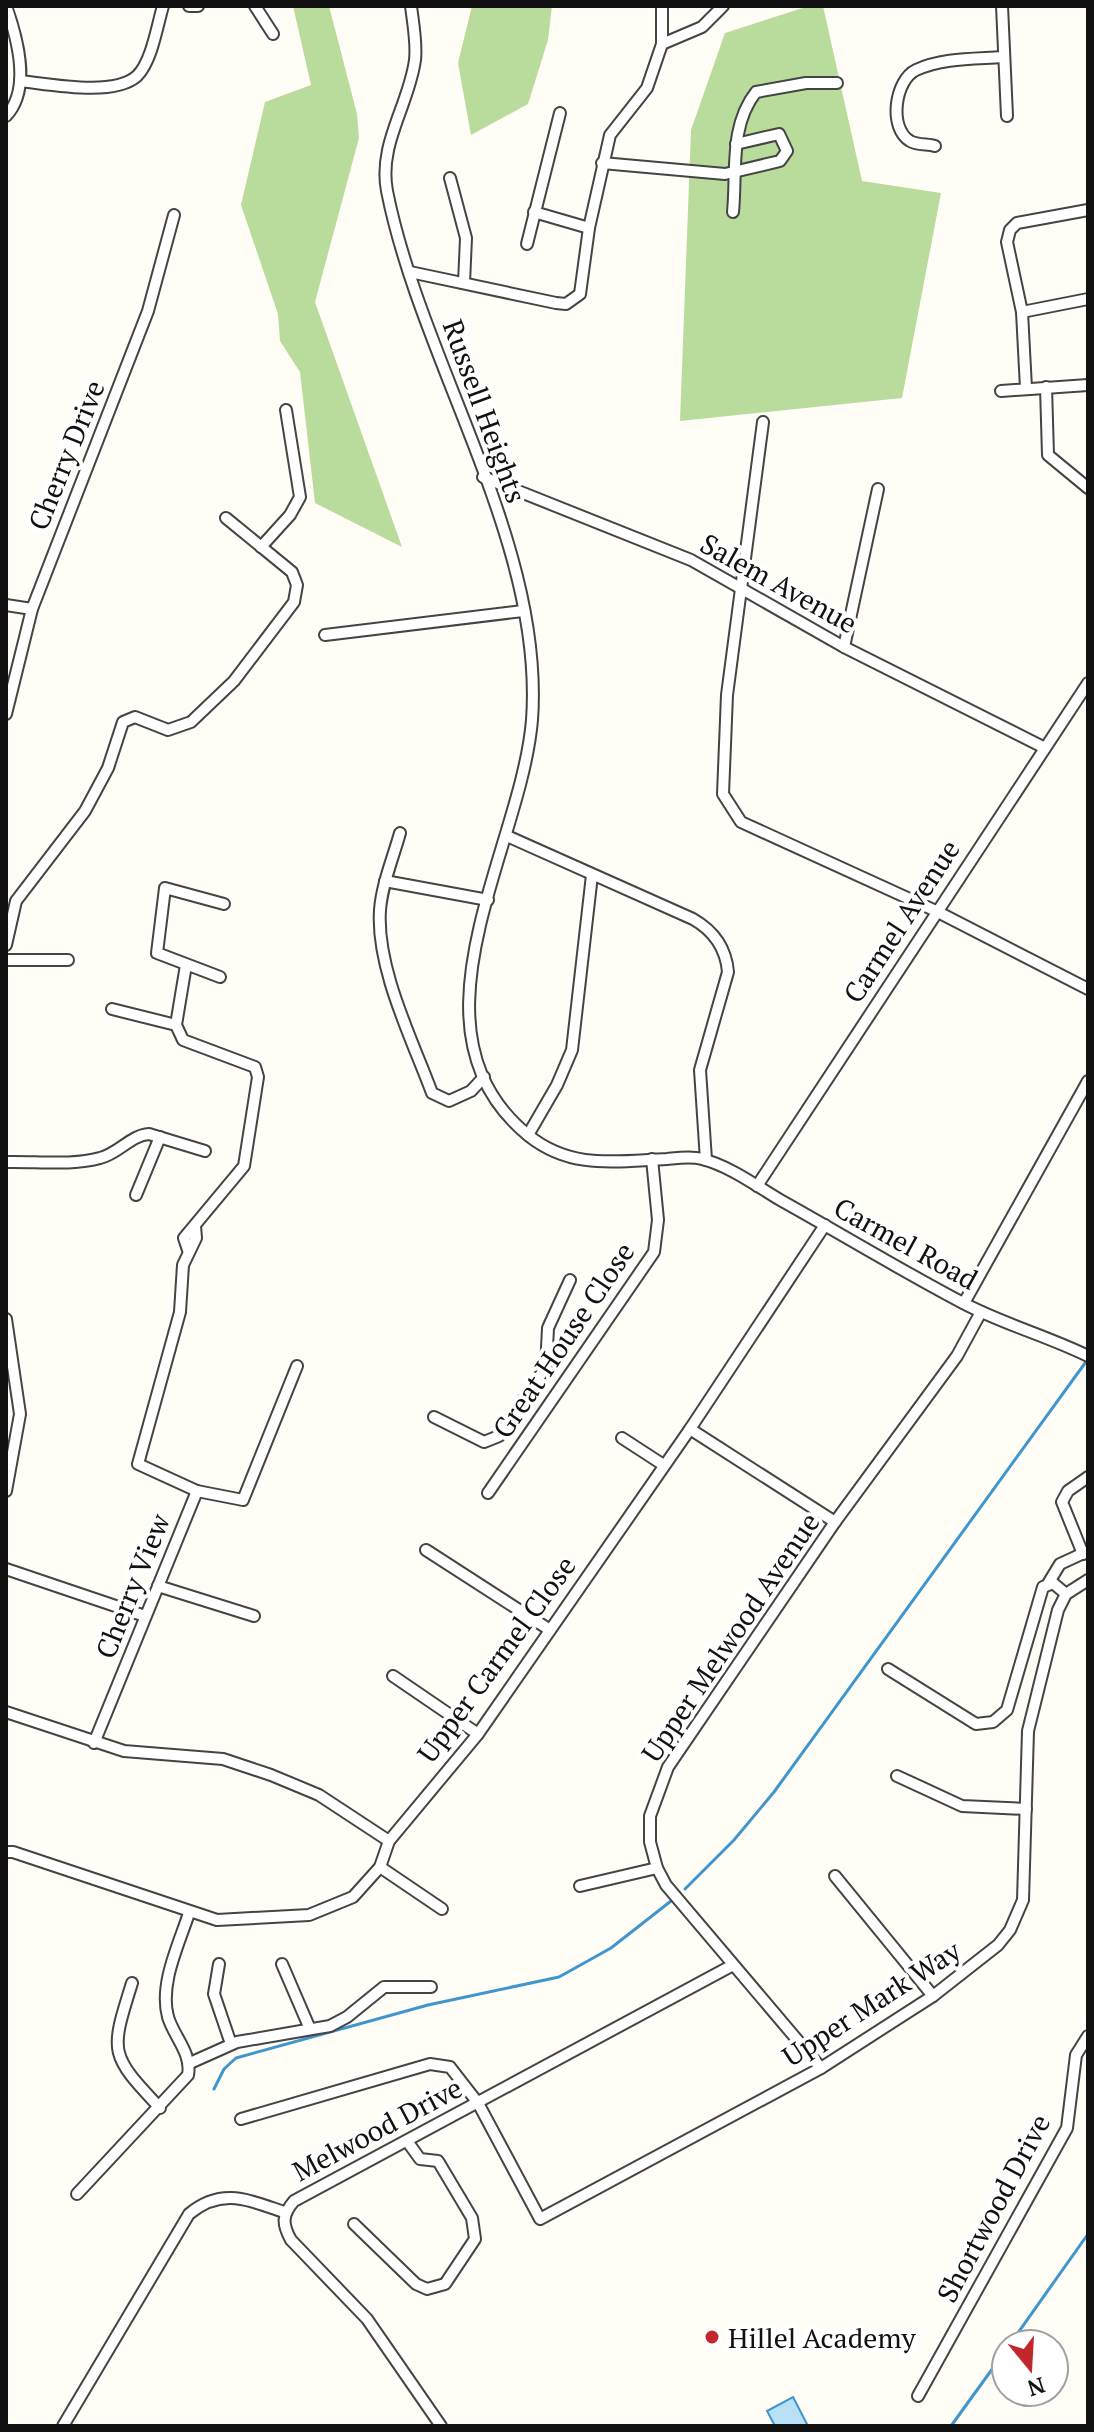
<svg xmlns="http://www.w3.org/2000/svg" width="1094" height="2432" viewBox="0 0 1094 2432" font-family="'PT Serif',serif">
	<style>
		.forest { fill: #b9dc9c }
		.water { fill: #b9e0f7; stroke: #3f96cf; stroke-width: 2 }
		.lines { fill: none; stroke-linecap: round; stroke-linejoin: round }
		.stream { stroke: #3f96cf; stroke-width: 3 }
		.minor-casing { stroke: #444; stroke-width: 14 }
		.minor { stroke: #fff; stroke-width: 10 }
		.poi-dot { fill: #c4262e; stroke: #fff; stroke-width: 3 }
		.labels { text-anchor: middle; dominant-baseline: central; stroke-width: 8; stroke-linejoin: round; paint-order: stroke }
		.street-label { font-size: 28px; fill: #111; stroke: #fff }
		.poi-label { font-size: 28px; fill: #111; stroke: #fff; text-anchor: start }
	</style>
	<rect width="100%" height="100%" fill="#fffdf5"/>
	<!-- forest -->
	<g class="forest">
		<polygon points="293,6 329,6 357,114 359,138 315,302 402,547 315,503 300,372 280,341 278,314 241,205 265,102 311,85"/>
		<polygon points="472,6 552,6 548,40 528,104 471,135 458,63"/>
		<polygon points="809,6 823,6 862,181 941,193 902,398 680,421 691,130 725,33"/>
	</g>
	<!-- water -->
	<polygon class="water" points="793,2397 808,2426 775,2426 767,2411"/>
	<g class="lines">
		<!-- stream -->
		<g class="stream">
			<polyline points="685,1889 734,1840 774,1792 1088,1359"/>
			<polyline points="214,2089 224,2069 236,2058 428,2005 559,1977 611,1948 671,1901"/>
			<polyline points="1010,2344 1088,2234"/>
			<polyline points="951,2426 1006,2350"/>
		</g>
		<defs>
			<g id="minor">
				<path d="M6 6C17 37 32 89 6 116"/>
				<polyline points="189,6 198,6"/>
				<polyline points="255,6 273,34"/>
				<path d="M411 6C413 23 417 43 415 60 409 105 378 144 387 191 421 363 545 543 532 720 521 851 398 1030 529 1136 572 1170 616 1161 667 1159 678 1158 691 1156 702 1159 730 1166 758 1187 782 1201 843 1235 902 1271 963 1303 1003 1324 1047 1336 1088 1356"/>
				<polyline points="1002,6 1007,116"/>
				<polyline points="662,44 702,27 723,6"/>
				<path d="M20 81C49 84 114 97 137 76 152 61 157 26 163 6"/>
				<path d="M935 146C928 144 916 145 910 141 888 128 895 80 916 70 942 58 973 59 1002 57"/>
				<polyline points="602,163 725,174 780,161 787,151 779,134 736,144"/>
				<polyline points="450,178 466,238 464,283"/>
				<polyline points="534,212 589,228"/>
				<path d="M733 212C737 172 729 126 756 92L806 83H837"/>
				<polyline points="527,244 560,113"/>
				<polyline points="410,272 556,303 566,304 580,294 589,228 610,135 647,88 662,44 662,6"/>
				<polyline points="1022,312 1088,299"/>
				<polyline points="1046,387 1048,455 1088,488"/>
				<polyline points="1026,388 1022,312 1007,242 1010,230 1017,223 1088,210"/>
				<polyline points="1001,391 1088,385"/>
				<polyline points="763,422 727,695 723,794 741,822 936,911 1088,989"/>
				<polyline points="483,477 691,560 844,647 1045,748"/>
				<polyline points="261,547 290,515 300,497 286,410"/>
				<polyline points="6,605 32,609"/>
				<polyline points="325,635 523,611"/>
				<polyline points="844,647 878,489"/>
				<polyline points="6,714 32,609 148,311 174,215"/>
				<path d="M400 833C393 858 382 884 380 910 376 968 412 1039 432 1093L449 1101 471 1091 484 1077"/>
				<path d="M507 836 693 919C714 931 726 948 728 972L700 1070 706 1160"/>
				<polyline points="385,881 488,900"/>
				<polyline points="6,945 16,901 85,811 108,768 123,722 135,717 168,730 191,722 234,681 294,602 297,585 292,572 226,518"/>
				<polyline points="6,960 68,960"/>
				<polyline points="186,965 176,1025 183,1040 255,1067 258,1077 244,1166 184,1238 188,1250"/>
				<polyline points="220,977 157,953 165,888 224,904"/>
				<polyline points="112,1009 176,1025"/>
				<polyline points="528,1135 557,1085 572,1050 592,875"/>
				<path d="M6 1162C35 1161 72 1166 100 1158 118 1154 131 1135 149 1134L205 1151"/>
				<polyline points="757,1186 1088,683"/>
				<polyline points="136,1195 160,1137"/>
				<polyline points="195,1226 196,1238 183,1265 180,1312 138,1464 197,1491 243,1500 297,1366"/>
				<polyline points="964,1303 1088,1081"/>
				<polyline points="6,1319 20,1414 6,1491"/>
				<polyline points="434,1417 484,1442 499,1436 546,1367 548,1328 570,1280"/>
				<polyline points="690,1429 835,1522"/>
				<polyline points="622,1438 662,1464"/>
				<polyline points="488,1493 654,1252 658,1220 652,1159"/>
				<polyline points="426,1550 550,1630"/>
				<polyline points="1083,1554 1062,1502 1068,1491 1088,1477"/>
				<polyline points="6,1569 145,1616"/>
				<polyline points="1049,1582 1060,1564 1086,1552"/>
				<polyline points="158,1586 254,1616"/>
				<polyline points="888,1669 976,1724 993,1722 1007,1710 1043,1587 1053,1583 1066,1594"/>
				<polyline points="393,1676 478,1734"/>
				<polyline points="6,1712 124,1751 223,1759 271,1775 319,1795 389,1841"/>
				<polyline points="94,1743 197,1491"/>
				<polyline points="897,1776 962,1806 1026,1809"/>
				<polyline points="6,1852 13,1852 217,1920 309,1915 353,1897 380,1867 389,1841 478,1734 690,1429 825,1225"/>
				<polyline points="380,1867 442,1909"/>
				<polyline points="835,1876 933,1996"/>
				<polyline points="580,1886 657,1868"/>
				<polyline points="219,1964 214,1994 231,2044"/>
				<polyline points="282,1964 310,2029"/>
				<path d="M132 1983C110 2053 109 2054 160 2108"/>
				<polyline points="190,2063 237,2042 330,2026 347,2017 384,1987 431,1987"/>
				<polyline points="821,2068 666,1885 657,1868 650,1842 650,1816 668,1767 835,1522 957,1356 981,1312"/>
				<polyline points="241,2119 430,2064 450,2067 478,2103 540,2219 821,2068 933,1996 998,1945 1010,1930 1023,1900 1028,1731 1058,1610 1066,1594 1088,1580"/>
				<path d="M77 2194 188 2075C192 2053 174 2037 168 2017 159 1984 179 1944 189 1913"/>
				<polyline points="354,2224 416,2284 427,2289 445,2284 475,2239 472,2218 438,2161 420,2159 407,2141"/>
				<polyline points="918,2396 1067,2128 1076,2055 1088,2036"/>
				<path d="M63 2426 189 2214C222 2187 248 2200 284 2212"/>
				<path d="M441 2426 367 2319 291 2240C282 2224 282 2215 294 2201L733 1965"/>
			</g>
		</defs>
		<!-- minor casing -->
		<use href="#minor" class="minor-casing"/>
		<!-- minor -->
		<use href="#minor" class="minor"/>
	</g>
	<!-- markers -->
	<circle class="poi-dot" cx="712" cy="2337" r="8"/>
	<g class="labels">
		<!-- street labels -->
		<g class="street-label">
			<text transform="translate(485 411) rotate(70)">Russell Heights</text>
			<text transform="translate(66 455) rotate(-68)">Cherry Drive</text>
			<text transform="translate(779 583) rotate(29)">Salem Avenue</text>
			<text transform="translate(901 921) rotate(-57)">Carmel Avenue</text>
			<text transform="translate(906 1243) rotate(29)">Carmel Road</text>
			<text transform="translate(563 1340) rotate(-56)">Great House Close</text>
			<text transform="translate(132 1586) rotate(-68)">Cherry View</text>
			<text transform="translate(730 1637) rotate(-56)">Upper Melwood Avenue</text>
			<text transform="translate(496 1659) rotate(-54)">Upper Carmel Close</text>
			<text transform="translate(871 2003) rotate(-33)">Upper Mark Way</text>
			<text transform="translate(377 2129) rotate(-28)">Melwood Drive</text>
			<text transform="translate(993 2208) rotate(-62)">Shortwood Drive</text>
		</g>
		<!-- poi labels -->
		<g class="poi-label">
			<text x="728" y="2337">Hillel Academy</text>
		</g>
	</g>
	<!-- border -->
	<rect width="1094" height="2432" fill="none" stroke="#111111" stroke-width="16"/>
	<!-- north arrow -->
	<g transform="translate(1030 2368) rotate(162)"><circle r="38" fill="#ffffff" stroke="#a0a0a0" stroke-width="2"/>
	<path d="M0-6L14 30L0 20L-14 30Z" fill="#c4262e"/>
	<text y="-12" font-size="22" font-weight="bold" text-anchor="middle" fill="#111111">N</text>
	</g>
</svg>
